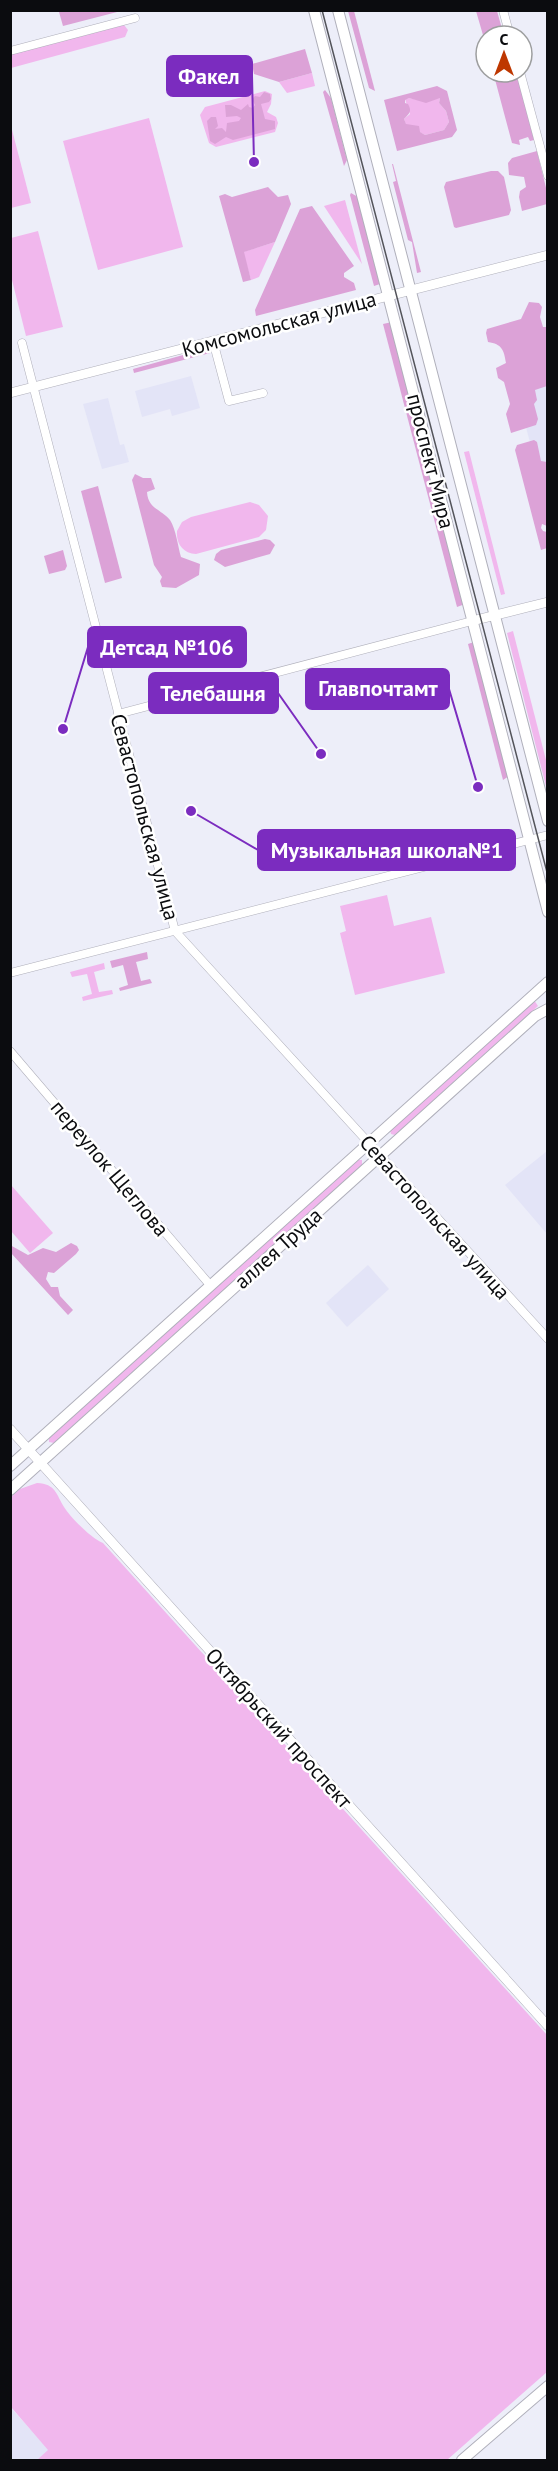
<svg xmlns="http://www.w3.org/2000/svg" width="558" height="2471" viewBox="0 0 558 2471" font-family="'PT Sans',sans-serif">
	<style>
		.built { fill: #e3e4f7 }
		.green { fill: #f1b7ed }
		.forest { fill: #dca2d7; fill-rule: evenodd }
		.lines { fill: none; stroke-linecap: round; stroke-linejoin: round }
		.minor-casing { stroke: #b0b0bb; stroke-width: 9 }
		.tertiary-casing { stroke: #b0b0bb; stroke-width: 10 }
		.secondary-casing { stroke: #b0b0bb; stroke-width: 12 }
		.minor { stroke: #fff; stroke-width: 8 }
		.tertiary { stroke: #fff; stroke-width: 9 }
		.secondary { stroke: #fff; stroke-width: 10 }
		.tram { stroke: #53545a; stroke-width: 1.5 }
		.labels { text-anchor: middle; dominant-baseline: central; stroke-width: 5; stroke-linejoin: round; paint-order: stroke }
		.street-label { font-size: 21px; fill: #0b0c0f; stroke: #fff }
		.leader { fill: none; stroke: #7b2cbf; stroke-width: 2 }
		.callout-dot { fill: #7b2cbf; stroke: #fff; stroke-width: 2 }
		.callout { fill: #7b2cbf; stroke: #7b2cbf; stroke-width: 2 }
		.callout-label { font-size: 22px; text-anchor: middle; font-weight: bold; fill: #fff }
	</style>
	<rect width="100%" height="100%" fill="#edeef9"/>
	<!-- built -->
	<g class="built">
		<polygon points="547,334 547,506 508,360"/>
		<polygon points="191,376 200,408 172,416 170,409 142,417 135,391"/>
		<polygon points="108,398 120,445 124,444 129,462 102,469 83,404"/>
		<polygon points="547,1151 547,1234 505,1185"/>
		<polygon points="368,1265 389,1289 347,1327 326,1303"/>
		<polygon points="10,2407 49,2450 37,2460 11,2460"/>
	</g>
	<!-- green -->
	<g class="green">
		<polygon points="124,25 128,30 125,37 11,68 11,54"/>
		<polygon points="312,73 315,86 287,93 279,82"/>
		<polygon points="265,91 272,94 271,104 267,112 276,117 278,123 275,132 216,147 209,143 200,115 205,107"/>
		<polygon points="409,98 418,100 440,98 439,103 446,111 449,122 444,130 425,135 406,125 404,119 410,114 405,99"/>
		<polygon points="149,118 183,247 98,270 63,141"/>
		<polygon points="11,126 31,203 11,208 10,208"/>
		<polygon points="345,200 362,264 324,206"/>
		<polygon points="38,231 63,327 26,336 11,276 11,238"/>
		<polygon points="275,242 259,277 251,280 243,252"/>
		<polygon points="469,451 505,594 501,595 464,452"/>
		<path d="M250 502 259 505 268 516 266 530 259 537 196 554C183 553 176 544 177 531L182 522 191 517Z"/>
		<polygon points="513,631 547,764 547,790 507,633"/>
		<polygon points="387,895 394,926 431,917 445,973 355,995 340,933 346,931 340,906"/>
		<polygon points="104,963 105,969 94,972 99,992 112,990 113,994 83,1001 82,997 92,994 87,974 72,977 70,972"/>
		<polygon points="534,1000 538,1006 395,1135 391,1134 390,1130"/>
		<polygon points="357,1160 362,1160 362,1165 54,1443 49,1442 49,1438"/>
		<polygon points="11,1185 53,1233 30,1253 11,1231"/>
		<path d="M37 1483C56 1484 56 1494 64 1507 71 1518 91 1538 103 1543L547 2035V2372L447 2460H37L48 2450 11 2407 10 1498 20 1489Z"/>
	</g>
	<!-- forest -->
	<g class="forest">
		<polygon points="61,10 121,10 121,11 63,26 59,12"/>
		<polygon points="348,11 354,11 375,91 369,88"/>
		<polygon points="476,11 497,11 504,36 486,36 485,42"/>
		<polygon points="305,49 312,73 279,82 254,74 252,64"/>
		<polygon points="493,72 516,72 534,140 530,141 528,137 519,140 520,145 512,143"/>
		<path d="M437 86 447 91 457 130 452 137 397 151 384 100ZM409 98 426 103 440 98 439 103 446 111 449 122 444 130 425 135 420 132 419 126 406 124 404 119C410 113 412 111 408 104L405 103V100Z"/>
		<polygon points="325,90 331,98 347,160 344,166 323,92"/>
		<polygon points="264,92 270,94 271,99 269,102 261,104 265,119 275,121 275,129 233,140 226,137 215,144 210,141 207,121 211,117 216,117 218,126 215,129 222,128 226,132 227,123 239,121 241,118 237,116 226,117 225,105 231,105 241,110 248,104 249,107 253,108 255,105 252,99 255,96 260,97"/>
		<polygon points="537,151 547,192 547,204 522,211 519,197 520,191 526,187 524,177 509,175 508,163 512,158"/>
		<polygon points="392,164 393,164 421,272 417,273 412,242 408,240 393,182 396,181"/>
		<polygon points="491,171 498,171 504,177 511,210 509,215 456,228 454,227 444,187 446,182"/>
		<polygon points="268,187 278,197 288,195 291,204 275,242 244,252 251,280 243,282 219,196 225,194 232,197"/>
		<polygon points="351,193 358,197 380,284 374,286 350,195"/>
		<polygon points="312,206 354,266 344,273 344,277 354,283 356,290 256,316 255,310 300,209"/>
		<path d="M529 302 539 303 542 307 540 317 543 327H547V386L535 390 537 400 534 404 538 419 536 425 511 433 506 414 510 404 504 382 498 378 496 368 506 363C504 350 502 344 488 342L486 333 487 329 521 319Z"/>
		<polygon points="392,322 465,604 457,607 383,324"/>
		<polygon points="208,348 210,353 134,373 133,369"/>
		<polygon points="534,440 537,442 541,461 547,462 547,526 542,524 541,528 543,531 547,532 547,548 541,550 515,450 517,445"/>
		<path d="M135 474 143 478H151L155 489 147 492C148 509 161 509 170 520 176 529 178 547 181 557L200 564 199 575 176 588 162 587 160 581 162 577 154 565 132 480Z"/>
		<polygon points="98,486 122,578 105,583 81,491"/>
		<polygon points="265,539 270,540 275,545 270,554 225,567 214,560 216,554 221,550"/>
		<polygon points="63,550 67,566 65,570 49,574 44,556"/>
		<polygon points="474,642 509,776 503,780 468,644"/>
		<polygon points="147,952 148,959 136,962 141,981 150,979 152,983 120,991 119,988 128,985 123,965 112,968 110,961"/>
		<polygon points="71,1243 77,1246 79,1250 76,1254 54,1273 48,1272 46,1279 51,1287 58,1287 60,1296 73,1310 68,1315 11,1253 10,1245 28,1255 43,1248 56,1252"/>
	</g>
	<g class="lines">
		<defs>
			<g id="minor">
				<polyline points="503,10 510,36"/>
				<polyline points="10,51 135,18"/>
				<polyline points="520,72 548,176"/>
				<polyline points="213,341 229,401 263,393"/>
				<polyline points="22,343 175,931 548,1339"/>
				<polyline points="118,714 472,621"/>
				<polyline points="10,973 548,835"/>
				<polyline points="10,1051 210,1285"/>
			</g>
			<g id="tertiary">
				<polyline points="10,393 548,255"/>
				<polyline points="472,621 548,602"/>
				<polyline points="10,1429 548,2026"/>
			</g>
			<g id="secondary">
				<polyline points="314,10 548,912"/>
				<polyline points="338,10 548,821"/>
				<polyline points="10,1466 548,982"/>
				<polyline points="10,1490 535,1016 548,1009"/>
				<polyline points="462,2460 548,2386"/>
			</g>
		</defs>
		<!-- minor casing -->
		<use href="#minor" class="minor-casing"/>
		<!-- tertiary casing -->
		<use href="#tertiary" class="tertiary-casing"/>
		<!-- secondary casing -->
		<use href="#secondary" class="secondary-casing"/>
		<!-- minor -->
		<use href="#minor" class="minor"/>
		<!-- tertiary -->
		<use href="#tertiary" class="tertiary"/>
		<!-- secondary -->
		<use href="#secondary" class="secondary"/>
		<!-- tram -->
		<polyline class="tram" points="322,10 548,876"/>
	</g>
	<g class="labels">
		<!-- street labels -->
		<g class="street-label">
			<text transform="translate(279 324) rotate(-15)">Комсомольская улица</text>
			<text transform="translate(431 461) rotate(76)">проспект Мира</text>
			<text transform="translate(145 817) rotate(75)">Севастопольская улица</text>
			<text transform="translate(110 1168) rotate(50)">переулок Щеглова</text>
			<text transform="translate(435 1217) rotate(48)">Севастопольская улица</text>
			<text transform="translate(278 1248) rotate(-42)">аллея Труда</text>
			<text transform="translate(279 1728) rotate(48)">Октябрьский проспект</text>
		</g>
	</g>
	<!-- callouts -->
	<path class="leader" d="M254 162L252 76M63 729L88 647M478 787L449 689M321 754L278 693M191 811L258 850"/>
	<g class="callout-dot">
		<circle cx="254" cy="162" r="6"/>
		<circle cx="63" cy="729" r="6"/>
		<circle cx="478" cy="787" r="6"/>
		<circle cx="321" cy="754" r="6"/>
		<circle cx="191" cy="811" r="6"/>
	</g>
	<g class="callout">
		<rect x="167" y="56" width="85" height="40" rx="6"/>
		<rect x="88" y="627" width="158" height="40" rx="6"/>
		<rect x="306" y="669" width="143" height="40" rx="6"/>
		<rect x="149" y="673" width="129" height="40" rx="6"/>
		<rect x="258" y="830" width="257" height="40" rx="6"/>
	</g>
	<g class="callout-label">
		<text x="209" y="84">Факел</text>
		<text x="167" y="655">Детсад №106</text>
		<text x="378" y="696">Главпочтамт</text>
		<text x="213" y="701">Телебашня</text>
		<text x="387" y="858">Музыкальная школа№1</text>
	</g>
	<!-- border -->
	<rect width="558" height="2471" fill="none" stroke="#0b0c0f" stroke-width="24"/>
	<!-- north arrow -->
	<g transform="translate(504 54)"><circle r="28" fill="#ffffff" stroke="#9d9e9f" stroke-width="1.5"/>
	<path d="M0-4.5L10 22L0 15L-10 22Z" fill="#be3700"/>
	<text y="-9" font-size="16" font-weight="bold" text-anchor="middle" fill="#0b0c0f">С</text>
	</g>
</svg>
